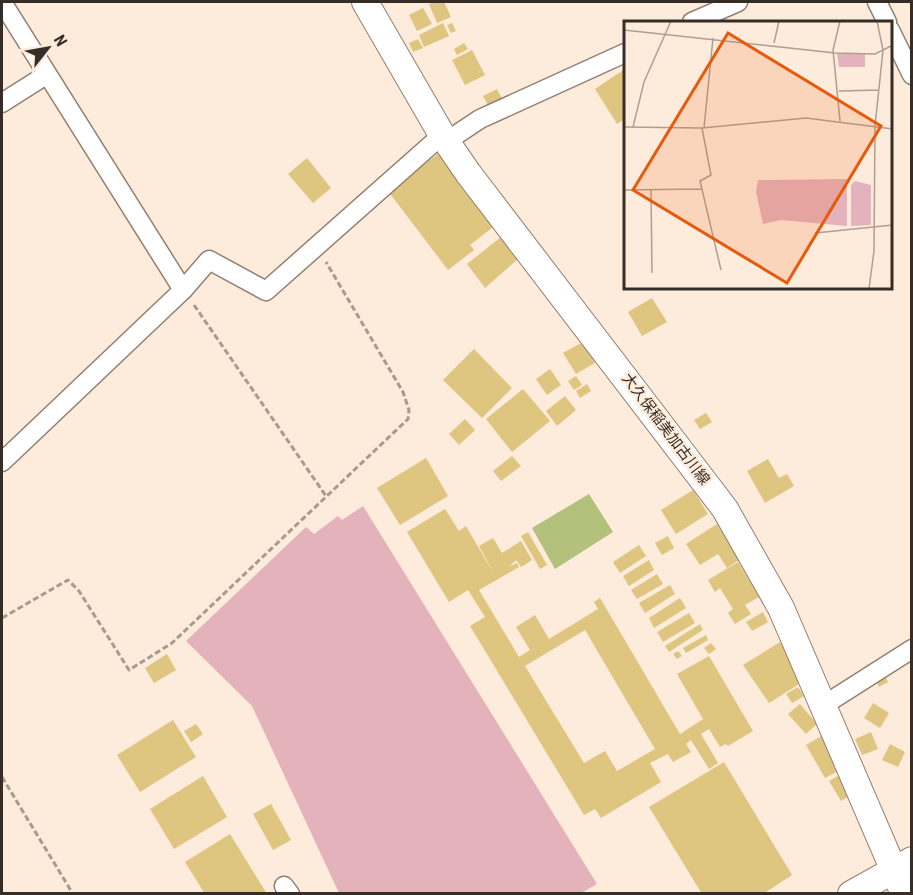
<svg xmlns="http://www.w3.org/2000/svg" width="913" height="895" viewBox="0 0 913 895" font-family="'Roboto Condensed','Noto Sans JP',sans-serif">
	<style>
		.green { fill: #e4b2ba }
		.water { fill: #b4c17d }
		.building { fill: #dec580; fill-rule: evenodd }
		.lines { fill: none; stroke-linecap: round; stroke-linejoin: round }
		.street-casing { stroke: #937f6d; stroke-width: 21 }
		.secondary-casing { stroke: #937f6d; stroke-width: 28 }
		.path { stroke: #a89a8d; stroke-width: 3; stroke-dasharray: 6 3; stroke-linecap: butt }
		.street { stroke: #fff; stroke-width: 18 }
		.secondary { stroke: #fff; stroke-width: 26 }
		.labels { text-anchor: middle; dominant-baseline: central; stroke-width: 5; stroke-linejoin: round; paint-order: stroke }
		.street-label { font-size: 15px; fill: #362e26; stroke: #fdebdb }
		.inset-road { fill: none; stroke: #ad9f93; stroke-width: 1.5 }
		.view { fill: #e8590c; fill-opacity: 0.15; stroke: #e8590c; stroke-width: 3 }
		.inset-edge { fill: none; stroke: #362e26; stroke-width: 3 }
	</style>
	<rect width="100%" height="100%" fill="#fdebdb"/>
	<!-- green -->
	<polygon class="green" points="363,506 597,884 581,893 339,893 252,706 186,641 306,527 314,534 338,516 342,520"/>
	<!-- water -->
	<polygon class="water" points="589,494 613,532 555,569 532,528"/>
	<!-- building -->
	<g class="building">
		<polygon points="435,2 444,2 451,17 437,23 429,4"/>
		<polygon points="423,8 432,24 417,31 409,15"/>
		<polygon points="443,23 449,36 424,47 419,35"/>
		<polygon points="452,23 456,31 451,33 447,25"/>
		<polygon points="418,39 423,48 413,52 409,43"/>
		<polygon points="464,43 468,49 457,55 454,49"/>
		<polygon points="472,50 485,75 465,85 452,60"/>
		<polygon points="625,69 625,119 617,124 595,89"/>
		<polygon points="497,89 504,103 490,109 483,96"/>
		<polygon points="438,154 493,227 470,245 474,250 448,270 388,191"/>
		<polygon points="307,158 331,188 313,203 288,174"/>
		<polygon points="501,237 518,259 485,288 467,264"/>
		<polygon points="652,298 667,322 642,336 628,312"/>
		<polygon points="583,342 595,363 576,374 563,353"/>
		<polygon points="474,349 512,388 482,418 443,380"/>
		<polygon points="550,369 561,385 547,395 536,379"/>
		<polygon points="576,376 582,385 574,390 568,381"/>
		<polygon points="587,384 591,391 580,398 576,391"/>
		<polygon points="523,389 550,421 512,452 486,419"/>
		<polygon points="565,396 576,410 557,426 546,411"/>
		<polygon points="706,413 712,422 700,429 694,420"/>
		<polygon points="465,419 475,430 459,445 449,434"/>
		<polygon points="512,456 521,466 501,481 493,471"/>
		<polygon points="426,458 448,496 400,525 377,488"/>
		<polygon points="768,459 779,478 787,474 794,486 765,503 747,471"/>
		<polygon points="693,490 708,514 676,534 661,510"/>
		<path d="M445 509 459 531 466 526 495 576 479 546 493 538 502 553 521 541 532 560 521 567 516 560 509 567 517 563 519 567 479 590 519 657 530 650 516 627 535 615 549 639 598 609 594 602 600 598 680 734 703 719 677 674 709 656 753 731 728 746 726 744 720 747 709 729 701 734 718 763 709 769 691 740 686 744 691 752 673 762 668 754 650 763 661 782 601 818 595 809 584 815 470 626 485 617 468 590 449 602 407 532ZM585 630 655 749 617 771 605 751 584 763 525 666Z"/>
		<polygon points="717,524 739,560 727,568 718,554 700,565 686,544"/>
		<polygon points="528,532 547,565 540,569 521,536"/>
		<polygon points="668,536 674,548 662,555 655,543"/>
		<polygon points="639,545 646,556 620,573 613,562"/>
		<polygon points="649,560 654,570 629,586 623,576"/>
		<polygon points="738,562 759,597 745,605 751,614 735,624 728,613 733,609 720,588 715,592 708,580"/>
		<polygon points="657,574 663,584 637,599 631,590"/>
		<polygon points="670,585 675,594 645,613 639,603"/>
		<polygon points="680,598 686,608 654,628 649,618"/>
		<polygon points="763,612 768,622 752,631 746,622"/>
		<polygon points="689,613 695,623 663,642 657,632"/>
		<polygon points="700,624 703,630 669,652 665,646"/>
		<polygon points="706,635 708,640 686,653 683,648"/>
		<polygon points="780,642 804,681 769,703 743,665"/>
		<polygon points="711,643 716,649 709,654 704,648"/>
		<polygon points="678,651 682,656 677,659 673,654"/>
		<polygon points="167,654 176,670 154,683 145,668"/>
		<polygon points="883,671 888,682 879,687 874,677"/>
		<polygon points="798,687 804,696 792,703 786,694"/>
		<polygon points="873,703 889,713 880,728 864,718"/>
		<polygon points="800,704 817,724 806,734 788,714"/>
		<polygon points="173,720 196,757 140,792 117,755"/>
		<polygon points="196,724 203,734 191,742 184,731"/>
		<polygon points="871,732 878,749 862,755 855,739"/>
		<polygon points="825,734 844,768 825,778 806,745"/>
		<polygon points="890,744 905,752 898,767 882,760"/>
		<polygon points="724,762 792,875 763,894 702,894 649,807"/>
		<polygon points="841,774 853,794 841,801 829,781"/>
		<polygon points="203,776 227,817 174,849 150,809"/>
		<polygon points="271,804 291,840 273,850 253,814"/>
		<polygon points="230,834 267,894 205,894 185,862"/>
	</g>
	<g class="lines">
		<defs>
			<g id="street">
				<polyline points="2,2 183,290"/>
				<polyline points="877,2 887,22"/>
				<polyline points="692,22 738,2"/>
				<polyline points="890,30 912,75"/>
				<polyline points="2,103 46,75"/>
				<polyline points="447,141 480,119 625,53"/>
				<polyline points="2,462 183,290 209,260 266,291 442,135"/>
				<polyline points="824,705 912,649"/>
				<polyline points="284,886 290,894"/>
			</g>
			<g id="secondary">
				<polyline points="365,2 442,135 468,173 725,509 781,608 904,894"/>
				<polyline points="851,894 912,860"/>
			</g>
		</defs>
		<!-- street casing -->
		<use href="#street" class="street-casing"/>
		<!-- secondary casing -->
		<use href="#secondary" class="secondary-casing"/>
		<!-- path -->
		<g class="path">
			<polyline points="194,305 326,496"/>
			<polyline points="2,618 68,580 79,591 129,670 172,643 408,419 409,410 403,392 326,262"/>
			<polyline points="2,777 73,894"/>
		</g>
		<!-- street -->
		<use href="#street" class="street"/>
		<!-- secondary -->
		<use href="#secondary" class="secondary"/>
	</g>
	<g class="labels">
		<!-- street labels -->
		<g class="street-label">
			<text transform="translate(666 429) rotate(53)">大久保稲美加古川線</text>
		</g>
	</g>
	<!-- overview -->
	<g transform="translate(624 21)">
		<rect width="268" height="268" fill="#fdebdb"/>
		<path d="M213 33H241V46H215ZM223 158V205L157 199 139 203 132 171 134 159ZM231 160 247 164V204L227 205V164Z" fill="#e4b2ba"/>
		<path class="inset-road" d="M0 9 211 32 251 33 269 24M150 22 155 0M215 70 255 69M216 100 209 29 216 0M0 106 78 107 182 97 269 108M9 106 20 61 47 0M78 107 87 154 76 160 97 249M80 107 89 17M0 169 78 168M27 169 28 252M191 212 269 204M245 268 250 230 251 105 259 29 253 0"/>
		<path class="view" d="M104 12 257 105 163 262 9 169Z"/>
		<rect width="268" height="268" class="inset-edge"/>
	</g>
	<!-- border -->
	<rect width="913" height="895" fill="none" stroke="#362e26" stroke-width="6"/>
	<!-- north arrow -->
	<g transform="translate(48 48) rotate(59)" stroke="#fdebdb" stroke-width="4.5" paint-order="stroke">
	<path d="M0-4.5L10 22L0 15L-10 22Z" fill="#362e26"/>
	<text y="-9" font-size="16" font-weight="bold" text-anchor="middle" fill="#362e26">N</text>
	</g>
</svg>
